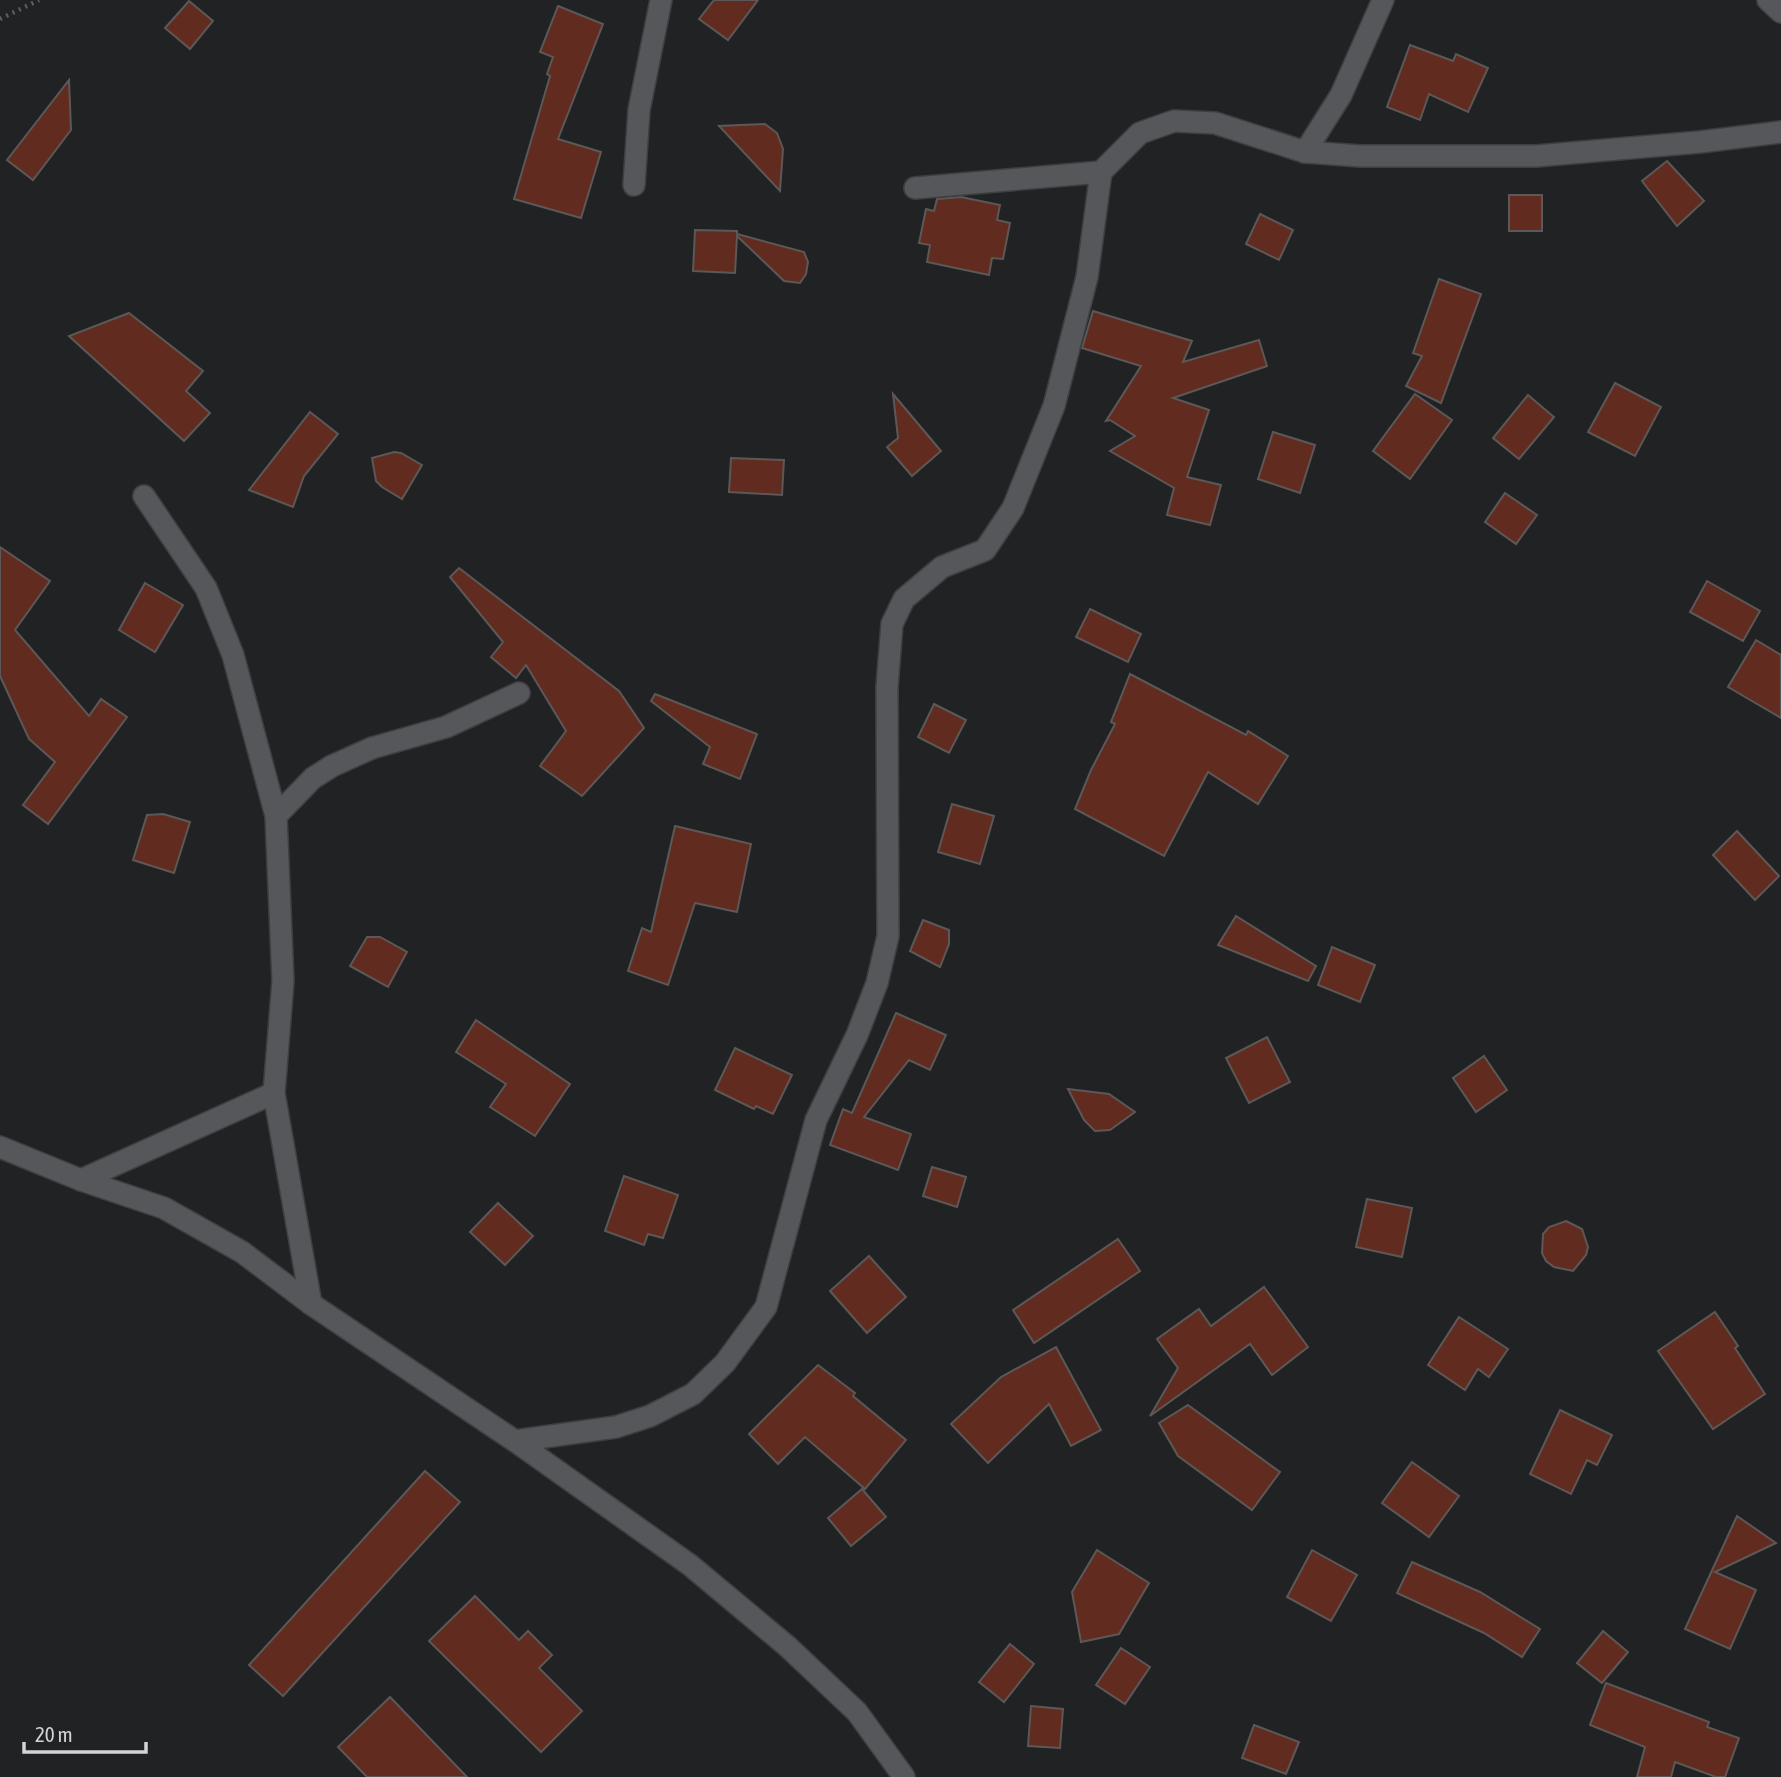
<svg xmlns="http://www.w3.org/2000/svg" width="1781" height="1777" viewBox="0 0 1781 1777" font-family="'Asap Condensed',sans-serif">
	<style>
		.building { fill: #612c1f; stroke: #5c5857; stroke-width: 2 }
		.lines { fill: none; stroke-linecap: round; stroke-linejoin: round }
		.minor-casing { stroke: #3e3f41; stroke-width: 24 }
		.path { stroke: #5d5f61; stroke-width: 4.5; stroke-dasharray: 2 5; stroke-linecap: butt }
		.minor { stroke: #55575a; stroke-width: 21 }
	</style>
	<rect width="100%" height="100%" fill="#202224"/>
	<!-- building -->
	<g class="building">
		<polygon points="714,0 758,0 728,40 699,19"/>
		<polygon points="189,1 213,21 190,49 165,28"/>
		<polygon points="558,6 603,24 558,139 601,152 581,218 514,199 550,76 547,74 553,57 540,52"/>
		<polygon points="1410,45 1453,61 1456,54 1488,68 1468,112 1429,94 1420,120 1387,107"/>
		<polygon points="69,80 71,130 33,180 7,160"/>
		<polygon points="765,124 777,133 783,149 780,191 719,126"/>
		<polygon points="1667,161 1704,201 1677,226 1642,181"/>
		<rect x="1509" y="195" width="33" height="36"/>
		<polygon points="961,197 1000,205 997,220 1010,223 1003,259 992,258 989,275 927,262 930,245 919,243 926,209 934,211 937,199"/>
		<polygon points="1260,214 1293,230 1279,260 1246,244"/>
		<polygon points="695,230 737,231 737,234 804,252 808,262 806,274 800,283 784,281 737,236 735,273 693,271"/>
		<polygon points="1439,279 1481,294 1441,403 1406,386 1422,356 1413,353"/>
		<polygon points="1093,311 1192,341 1183,362 1259,340 1267,366 1173,398 1209,410 1187,477 1221,485 1210,525 1167,515 1174,488 1110,451 1135,436 1110,420 1106,421 1141,366 1082,348"/>
		<polygon points="129,313 203,371 186,391 210,413 184,441 69,336"/>
		<polygon points="1615,383 1661,407 1635,456 1588,432"/>
		<polygon points="893,394 941,451 912,476 887,447 898,438"/>
		<polygon points="1415,394 1452,420 1410,479 1373,451"/>
		<polygon points="1528,395 1554,417 1519,459 1493,438"/>
		<polygon points="310,412 338,434 304,476 293,507 249,490"/>
		<polygon points="1273,432 1315,445 1300,493 1258,479"/>
		<polygon points="394,452 401,453 422,465 402,499 382,487 376,481 372,458"/>
		<polygon points="731,458 784,460 782,495 729,492"/>
		<polygon points="1505,493 1537,515 1516,544 1485,522"/>
		<polygon points="0,547 50,581 15,630 89,716 101,699 127,717 48,824 23,805 55,762 29,739 0,676"/>
		<polygon points="459,568 619,691 644,728 582,796 540,766 566,731 526,665 516,678 491,657 503,642 450,577"/>
		<polygon points="1707,581 1760,611 1743,641 1690,612"/>
		<polygon points="145,583 183,605 155,652 119,630"/>
		<polygon points="1090,609 1141,634 1128,662 1076,637"/>
		<polygon points="1756,640 1781,655 1781,718 1728,687"/>
		<polygon points="1130,674 1246,735 1248,731 1288,756 1258,804 1208,772 1164,856 1075,809 1091,770 1115,724 1111,722"/>
		<polygon points="655,694 757,734 740,779 703,764 710,747 651,701"/>
		<polygon points="934,704 966,720 949,753 918,737"/>
		<polygon points="952,804 994,816 980,864 938,852"/>
		<polygon points="163,814 190,822 174,873 133,860 147,815"/>
		<polygon points="675,826 751,844 737,912 695,903 668,985 628,971 642,928 651,932"/>
		<polygon points="1737,831 1779,876 1755,900 1713,855"/>
		<polygon points="1236,916 1316,966 1308,981 1218,945"/>
		<polygon points="923,920 949,930 949,944 940,967 910,951"/>
		<polygon points="367,937 380,937 407,952 388,987 350,966"/>
		<polygon points="1332,947 1375,965 1360,1002 1318,985"/>
		<polygon points="896,1013 946,1035 930,1070 909,1060 864,1117 911,1134 898,1170 830,1145 843,1109 852,1113"/>
		<polygon points="476,1020 570,1084 535,1136 490,1107 506,1084 456,1052"/>
		<polygon points="1267,1037 1290,1082 1249,1103 1226,1058"/>
		<polygon points="735,1048 792,1075 773,1114 756,1106 754,1109 715,1090"/>
		<polygon points="1484,1056 1507,1090 1476,1112 1453,1078"/>
		<polygon points="1068,1089 1109,1094 1135,1112 1110,1130 1095,1131 1084,1120"/>
		<polygon points="932,1167 966,1177 957,1207 923,1196"/>
		<polygon points="624,1176 678,1195 663,1238 648,1234 644,1245 605,1231"/>
		<polygon points="1367,1199 1412,1208 1402,1257 1356,1247"/>
		<polygon points="498,1203 533,1236 505,1265 470,1232"/>
		<polygon points="1566,1221 1582,1229 1588,1247 1586,1255 1573,1271 1554,1267 1546,1261 1542,1253 1543,1234 1549,1227"/>
		<polygon points="1118,1239 1140,1271 1034,1343 1013,1310"/>
		<polygon points="869,1256 906,1297 867,1333 830,1291"/>
		<polygon points="1264,1287 1308,1347 1272,1375 1250,1344 1150,1416 1178,1368 1157,1339 1199,1309 1211,1326"/>
		<polygon points="1715,1312 1738,1346 1735,1348 1765,1394 1713,1429 1658,1351"/>
		<polygon points="1459,1317 1508,1349 1489,1377 1478,1369 1465,1390 1428,1365"/>
		<polygon points="1056,1347 1101,1430 1071,1446 1049,1404 988,1463 951,1424 1001,1377"/>
		<polygon points="818,1365 855,1393 853,1396 906,1440 865,1489 805,1437 778,1464 749,1434"/>
		<polygon points="1188,1405 1280,1472 1252,1510 1178,1456 1159,1423"/>
		<polygon points="1560,1410 1612,1435 1597,1465 1587,1460 1571,1494 1530,1474"/>
		<polygon points="1412,1462 1459,1496 1429,1537 1382,1503"/>
		<polygon points="425,1471 460,1502 283,1696 249,1665"/>
		<polygon points="862,1489 886,1517 851,1546 828,1518"/>
		<polygon points="1737,1516 1776,1543 1715,1572 1756,1590 1730,1649 1685,1629"/>
		<polygon points="1097,1550 1149,1583 1119,1634 1081,1642 1072,1592"/>
		<polygon points="1312,1550 1357,1575 1331,1621 1287,1597"/>
		<polygon points="1412,1562 1480,1592 1540,1629 1522,1657 1484,1633 1397,1593"/>
		<polygon points="475,1596 519,1640 528,1631 552,1655 539,1668 582,1711 541,1752 429,1641"/>
		<polygon points="1603,1631 1628,1652 1602,1683 1577,1663"/>
		<polygon points="1010,1644 1034,1664 1004,1702 979,1682"/>
		<polygon points="1121,1648 1150,1667 1125,1704 1096,1685"/>
		<polygon points="1606,1683 1709,1722 1707,1727 1739,1738 1725,1777 1716,1777 1675,1762 1671,1777 1637,1777 1645,1747 1590,1725"/>
		<polygon points="390,1697 467,1777 367,1777 338,1747"/>
		<polygon points="1031,1706 1063,1709 1060,1748 1028,1746"/>
		<polygon points="1254,1725 1299,1742 1286,1774 1242,1758"/>
	</g>
	<g class="lines">
		<defs>
			<g id="minor">
				<polyline points="1768,0 1781,12"/>
				<polyline points="1305,152 1341,95 1383,0"/>
				<polyline points="634,185 639,110 661,0"/>
				<polyline points="915,188 1101,172 1140,133 1174,121 1215,123 1305,152 1360,156 1536,156 1700,142 1781,132"/>
				<polyline points="144,496 206,588 233,655 276,816 283,981 274,1093 311,1304"/>
				<polyline points="276,816 313,778 332,766 372,748 446,727 519,693"/>
				<polyline points="0,1147 81,1180 164,1208 242,1252 311,1304 515,1441 690,1565 787,1646 857,1712 904,1777"/>
				<polyline points="81,1180 274,1093"/>
				<polyline points="515,1441 616,1427 650,1416 693,1394 725,1363 766,1307 816,1120 857,1035 877,983 888,936 887,687 892,624 904,599 942,567 985,550 1013,508 1054,406 1087,277 1101,172"/>
			</g>
		</defs>
		<!-- minor casing -->
		<use href="#minor" class="minor-casing"/>
		<!-- path -->
		<polyline class="path" points="0,19 39,0"/>
		<!-- minor -->
		<use href="#minor" class="minor"/>
	</g>
	<!-- scale -->
	<path d="M24 1742v10h122v-10" fill="none" stroke="#d2d4d6" stroke-width="3.5"/>
	<text x="35" y="1742" font-size="21" fill="#d2d4d6" stroke="#202224" stroke-width="5" paint-order="stroke">20 m</text>
</svg>
